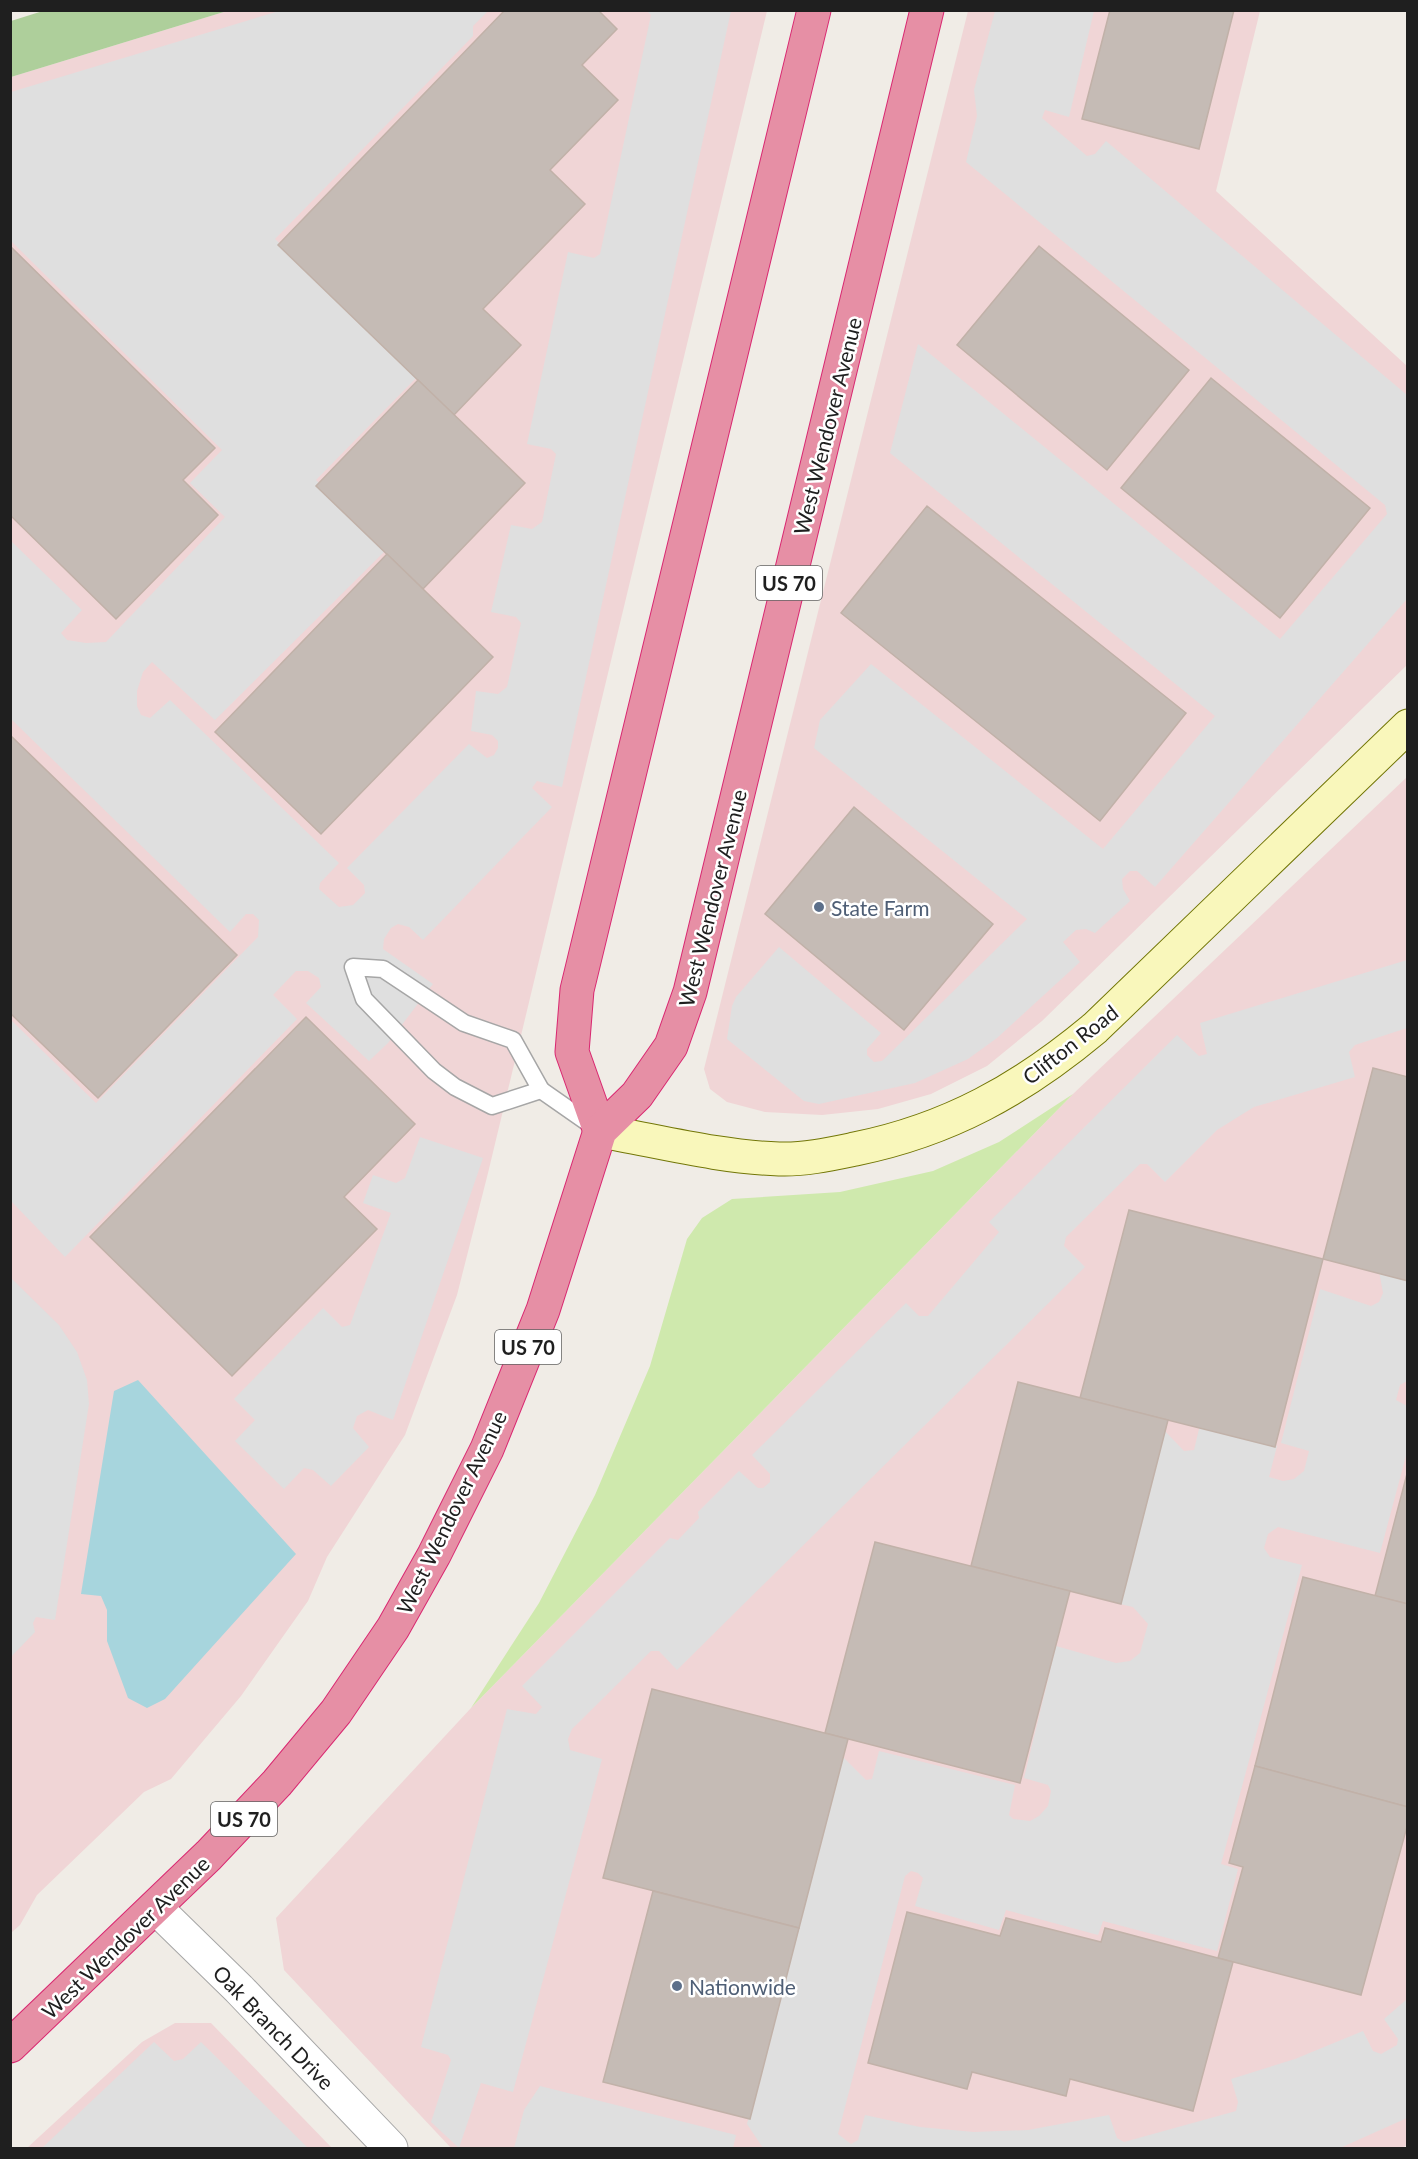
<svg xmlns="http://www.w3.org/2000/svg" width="1418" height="2159" viewBox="0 0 1418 2159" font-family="Lato,sans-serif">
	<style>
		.commercial { fill: #f0d5d6 }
		.grass { fill: #cfe9ad }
		.forest { fill: #aecf9b }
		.parking { fill: #dfdfdf }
		.water { fill: #a7d5dd }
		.building { fill: #c5bbb5; stroke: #c1b1a8; stroke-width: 1.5 }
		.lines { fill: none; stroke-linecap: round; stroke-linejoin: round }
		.lane-casing { stroke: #a6a6a6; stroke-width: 19 }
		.street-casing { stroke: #a6a6a6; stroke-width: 35 }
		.secondary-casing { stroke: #727606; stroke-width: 35 }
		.highway-casing { stroke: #d92871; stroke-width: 35 }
		.lane { stroke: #fff; stroke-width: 16 }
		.street { stroke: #fff; stroke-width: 33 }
		.secondary { stroke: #f9f7bb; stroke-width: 33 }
		.highway { stroke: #e68fa5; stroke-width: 33 }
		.service-dot { fill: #5c6f8a; stroke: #fff; stroke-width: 2 }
		.labels { text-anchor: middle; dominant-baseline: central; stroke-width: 5; stroke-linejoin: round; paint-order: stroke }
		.shield { fill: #fff; stroke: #626262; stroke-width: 1.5 }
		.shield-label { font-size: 20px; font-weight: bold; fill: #1f1f1f }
		.street-label { font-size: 21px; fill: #1f1f1f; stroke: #fff }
		.service-label { font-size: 21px; fill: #4e5e75; stroke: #fff; text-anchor: start }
	</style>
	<rect width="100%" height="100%" fill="#f0ece6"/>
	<!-- commercial -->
	<g class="commercial">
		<polygon points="227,11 767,11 488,1173 457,1295 405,1435 327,1557 308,1601 241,1696 171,1779 144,1792 37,1895 20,1925 11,1933 11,77"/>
		<polygon points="968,11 1260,11 1216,191 1407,366 1407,665 1042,1021 987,1066 931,1094 878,1109 822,1115 765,1112 727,1102 710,1089 704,1069"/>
		<polygon points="1407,777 1407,2145 1402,2148 451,2148 284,1970 276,1918 471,1708 1073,1094"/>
		<polygon points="175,2023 211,2023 332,2148 27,2148 142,2042"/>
	</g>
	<!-- grass -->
	<polygon class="grass" points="1073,1094 471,1708 539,1603 595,1495 650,1366 687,1239 702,1218 732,1199 840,1192 933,1171 999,1142"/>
	<!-- forest -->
	<polygon class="forest" points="46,10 227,10 227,11 11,77 11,21"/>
	<!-- parking -->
	<g class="parking">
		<polygon points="279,11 488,11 473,26 473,36 275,239 419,375 316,480 387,549 215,720 152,662 143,672 137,691 137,706 141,715 150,718 170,700 339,863 320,883 319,889 339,907 353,905 365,893 364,885 347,868 469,744 487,758 494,755 498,748 498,741 492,735 471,731 476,691 498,694 507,687 521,623 516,617 491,612 511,525 532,529 542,522 556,454 551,449 527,444 568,252 594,258 600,254 651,15 647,11 731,11 562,787 537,781 532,788 552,807 423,940 409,927 398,924 391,928 384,939 383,949 433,984 388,1043 369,1061 306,1003 321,987 319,978 308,971 296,971 273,995 297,1019 65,1257 11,1201 11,1020 96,1103 258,937 259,920 253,914 246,914 230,932 11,719 10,540 82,610 61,633 67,640 86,643 106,642 225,517 190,483 222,450 11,241 11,92"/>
		<polygon points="995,11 1094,11 1069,117 1045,110 1042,118 1087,156 1095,154 1106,141 1407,395 1407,599 1155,887 1137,871 1130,871 1122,879 1123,889 1130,901 1095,933 1086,929 1076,930 1063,942 1080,962 997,1038 968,1059 915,1083 819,1104 804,1101 727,1039 732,1006 736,997 779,947 881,1033 867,1049 867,1055 874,1062 882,1061 1027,919 814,748 820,720 871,664 1103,849 1215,716 890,453 918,344 1280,639 1387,514 1385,505 966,162 977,116 974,90"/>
		<polygon points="1407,960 1407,1028 1355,1045 1349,1052 1355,1077 1254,1107 1217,1130 1165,1182 1147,1164 1140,1164 1066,1237 1064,1246 1085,1267 677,1670 659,1651 651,1651 572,1729 568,1739 570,1750 602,1759 513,2092 481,2083 459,2148 431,2122 451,2060 448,2055 421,2047 507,1709 536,1714 542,1707 522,1686 670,1538 678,1540 699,1518 698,1512 739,1471 758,1488 763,1488 770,1482 770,1474 752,1455 906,1303 919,1316 928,1316 999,1232 989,1222 1177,1035 1199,1056 1207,1054 1200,1023"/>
		<polygon points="420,1137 483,1158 393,1420 368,1410 357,1416 353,1428 369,1447 331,1486 313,1470 304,1468 284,1489 235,1441 255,1420 234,1399 323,1308 342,1327 350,1325 391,1213 363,1203 373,1175 396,1183 405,1178"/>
		<polygon points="1379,1271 1407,1278 1407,1381 1400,1385 1396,1400 1407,1406 1407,1452 1380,1553 1278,1527 1268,1534 1264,1548 1270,1557 1302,1565 1221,1864 1238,1869 1217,1951 1103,1921 1098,1935 1006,1910 999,1930 915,1906 923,1878 918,1873 911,1871 905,1876 838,2134 851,2144 858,2140 865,2115 920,2127 974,2132 1028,2130 1109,2115 1117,2138 1124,2142 1236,2111 1238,2102 1231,2079 1295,2059 1363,2031 1373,2051 1381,2054 1397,2045 1398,2039 1384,2019 1407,1999 1407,2118 1340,2148 763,2148 747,2124 842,1756 866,1780 872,1779 879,1751 1015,1785 1009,1815 1013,1819 1030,1821 1039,1816 1048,1806 1051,1791 1048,1785 1024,1778 1056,1646 1116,1663 1130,1661 1140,1653 1148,1624 1133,1607 1120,1604 1164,1430 1184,1451 1194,1450 1200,1425 1277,1446 1269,1477 1283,1481 1294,1479 1304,1471 1309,1451 1281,1443 1320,1289 1371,1306 1379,1302 1383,1293"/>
		<polygon points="11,1278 59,1325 77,1352 87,1380 89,1404 55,1620 36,1617 33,1623 35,1632 11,1657"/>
		<polygon points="154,2042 174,2061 183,2059 201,2042 308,2148 42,2148"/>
		<polygon points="540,2086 736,2135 733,2148 514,2148 524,2110"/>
	</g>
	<!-- water -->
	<polygon class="water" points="138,1380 296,1554 165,1699 147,1708 128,1698 107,1641 107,1610 101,1596 81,1594 114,1391"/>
	<!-- building -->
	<g class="building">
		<polygon points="505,10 598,10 617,29 582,65 618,100 550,170 585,204 483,309 521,345 454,415 278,245"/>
		<polygon points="1110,10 1234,10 1199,149 1082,119"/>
		<polygon points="10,246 215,448 183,480 218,515 116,619 10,515"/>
		<polygon points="1039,246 1189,370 1107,470 957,345"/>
		<polygon points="1211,378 1370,508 1280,618 1121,488"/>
		<polygon points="418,380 525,483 423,589 316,486"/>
		<polygon points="927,506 1186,713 1100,821 841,613"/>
		<polygon points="387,554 493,657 321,834 215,732"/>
		<polygon points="10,735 237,955 98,1098 10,1013"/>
		<polygon points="854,807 993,924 904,1030 765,914"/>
		<polygon points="306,1017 415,1124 344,1197 377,1229 232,1376 90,1237"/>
		<polygon points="1373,1068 1408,1077 1408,1281 1323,1259"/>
		<polygon points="1129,1210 1323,1259 1275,1447 1080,1398"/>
		<polygon points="1018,1382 1168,1420 1121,1604 971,1566"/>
		<polygon points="1408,1470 1408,1604 1375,1596"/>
		<polygon points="875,1542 1070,1591 1020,1783 825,1733"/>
		<polygon points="1303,1577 1408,1604 1408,1807 1255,1766"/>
		<polygon points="652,1689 848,1739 799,1928 603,1878"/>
		<polygon points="1255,1766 1408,1807 1408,1823 1361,1995 1218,1958 1243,1867 1229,1863"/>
		<polygon points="653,1891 799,1928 750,2119 603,2082"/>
		<polygon points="907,1912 1000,1936 1006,1918 1101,1942 1105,1928 1233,1962 1193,2111 1070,2079 1066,2096 972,2072 967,2089 868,2063"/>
	</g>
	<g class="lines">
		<defs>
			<g id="lane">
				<polygon points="353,967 383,969 464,1023 513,1040 541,1090 492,1106 455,1087 434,1071 364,999"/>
				<polyline points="541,1090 594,1127"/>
			</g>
			<polyline id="street" points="156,1908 239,1989 391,2148"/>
			<path id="secondary" d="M600 1131C658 1141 719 1157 779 1159 804 1160 831 1154 855 1149 949 1130 1022 1089 1095 1028L1408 726"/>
			<g id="highway">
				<polyline points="600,1131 572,1052 577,990 814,10"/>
				<polyline points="10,2046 209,1855 277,1783 336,1712 393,1628 434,1555 487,1449 543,1310 600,1131 637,1095 671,1046 690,992 927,10"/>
			</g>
		</defs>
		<!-- lane casing -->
		<use href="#lane" class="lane-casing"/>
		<!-- street casing -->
		<use href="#street" class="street-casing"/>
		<!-- secondary casing -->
		<use href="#secondary" class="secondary-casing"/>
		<!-- highway casing -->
		<use href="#highway" class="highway-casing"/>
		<!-- lane -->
		<use href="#lane" class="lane"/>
		<!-- street -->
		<use href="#street" class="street"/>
		<!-- secondary -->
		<use href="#secondary" class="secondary"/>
		<!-- highway -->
		<use href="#highway" class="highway"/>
	</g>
	<!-- markers -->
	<g class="service-dot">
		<circle cx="819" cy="907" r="6"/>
		<circle cx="677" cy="1986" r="6"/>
	</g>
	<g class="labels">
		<!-- shield labels -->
		<g class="shield">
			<rect x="756" y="566" width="66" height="34" rx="4.5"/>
			<rect x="495" y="1330" width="66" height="34" rx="4.5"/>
			<rect x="211" y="1802" width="66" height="34" rx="4.5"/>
		</g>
		<g class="shield-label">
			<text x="789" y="583">US 70</text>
			<text x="528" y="1347">US 70</text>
			<text x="244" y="1819">US 70</text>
		</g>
		<!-- street labels -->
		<g class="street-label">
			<text transform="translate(827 426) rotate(-76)">West Wendover Avenue</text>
			<text transform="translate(712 898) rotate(-76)">West Wendover Avenue</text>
			<text transform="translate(1070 1044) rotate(-38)">Clifton Road</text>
			<text transform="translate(451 1512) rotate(-64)">West Wendover Avenue</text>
			<text transform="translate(125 1937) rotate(-44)">West Wendover Avenue</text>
			<text transform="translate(274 2027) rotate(46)">Oak Branch Drive</text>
		</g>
		<!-- service labels -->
		<g class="service-label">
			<text x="831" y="907">State Farm</text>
			<text x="689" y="1986">Nationwide</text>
		</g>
	</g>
	<!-- border -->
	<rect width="1418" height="2159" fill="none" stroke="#1f1f1f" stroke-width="24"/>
</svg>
